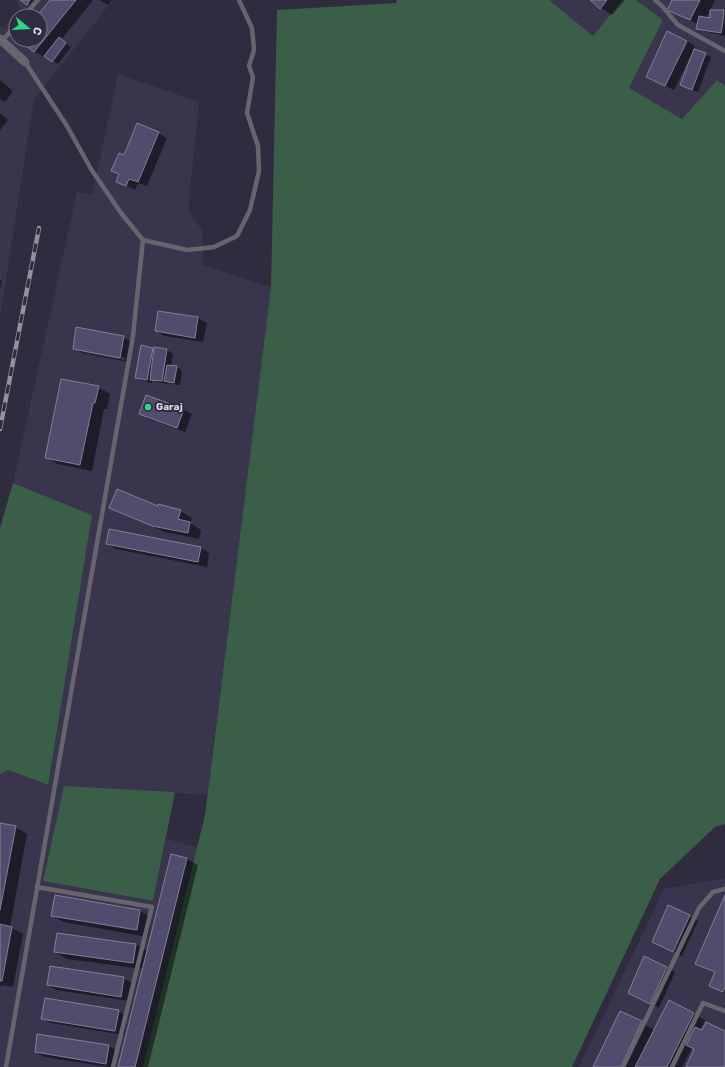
<svg xmlns="http://www.w3.org/2000/svg" width="725" height="1067" viewBox="0 0 725 1067" font-family="Rubik,sans-serif">
	<style>
		.built { fill: #38354d; fill-rule: evenodd }
		.forest { fill: #3a5e47 }
		.shadow { fill: #0007; fill-rule: evenodd }
		.building { fill: #504c6e; stroke: #828096 }
		.lines { fill: none; stroke-linecap: round; stroke-linejoin: round }
		.service { stroke: #66656e; stroke-width: 4.5 }
		.minor { stroke: #66656e; stroke-width: 9 }
		.rail-casing { stroke: #92919f; stroke-width: 4.5 }
		.rail { stroke: #2e2c3e; stroke-width: 3; stroke-dasharray: 9; stroke-linecap: butt }
		.poi-dot { fill: #2ed883; stroke: #2e2c3e; stroke-width: 1.5 }
		.labels { text-anchor: middle; dominant-baseline: central; stroke-width: 4; stroke-linejoin: round; paint-order: stroke }
		.poi-label { font-size: 10px; font-weight: bold; fill: #dcdbe7; stroke: #2e2c3e; text-anchor: start }
	</style>
	<rect width="100%" height="100%" fill="#2e2c3e"/>
	<!-- built -->
	<g class="built">
		<path d="M16 0H113L34 99 0 318V25L4 28 20 9ZM16 16H40V40H16Z"/>
		<polygon points="549,0 622,0 593,36"/>
		<polygon points="636,0 725,0 725,85 717,80 682,119 628,88 663,20"/>
		<polygon points="118,74 199,102 188,210 202,230 203,265 271,287 207,795 64,786 43,881 153,901 166,839 197,847 143,1067 0,1067 0,774 8,770 47,785 92,515 13,483 77,192 92,195"/>
		<polygon points="725,878 725,1067 579,1067 664,889"/>
	</g>
	<!-- forest -->
	<g class="forest">
		<polygon points="397,0 549,0 593,36 622,0 636,0 663,20 629,88 682,119 717,80 725,85 725,824 715,827 660,879 572,1067 143,1067 205,815 271,287 277,10 396,3"/>
		<polygon points="13,483 92,515 48,785 8,770 0,774 0,528"/>
		<polygon points="64,786 175,792 153,901 43,881"/>
	</g>
	<!-- shadow -->
	<g class="shadow">
		<polygon points="21,0 33,0 29,5"/>
		<polygon points="51,0 93,0 61,40 71,47 58,64 48,57 47,58 35,52 20,40 40,40 40,16 38,16"/>
		<polygon points="100,0 112,0 108,5"/>
		<polygon points="591,0 625,0 612,15 601,8"/>
		<polygon points="673,0 715,0 706,18 711,19 723,11 725,12 725,36 703,31 697,28 698,24 668,9"/>
		<polygon points="687,41 695,46 693,50 711,57 698,92 687,88 692,57 690,57 674,90 655,81"/>
		<polygon points="0,80 13,91 5,102 0,99"/>
		<polygon points="0,113 8,120 0,130"/>
		<polygon points="158,133 167,138 147,186 138,183 135,190 117,181 119,175 112,171 124,156"/>
		<polygon points="0,280 2,281 0,290"/>
		<polygon points="159,312 198,318 207,323 203,342 165,336 156,331"/>
		<path d="M123 337 132 342 128 362 82 353 74 348ZM82 350 125 358V360L82 352Z"/>
		<polygon points="142,347 155,350 155,348 167,350 173,354 171,366 177,367 182,371 180,385 171,384 168,382 168,384 156,382 153,380 152,383 141,380 136,377"/>
		<polygon points="98,387 110,394 107,409 104,409 92,471 58,464 46,457"/>
		<polygon points="183,409 192,414 185,432 149,419 140,414"/>
		<polygon points="110,507 180,511 192,518 190,523 201,530 199,539 165,532 122,514"/>
		<polygon points="107,544 201,548 209,553 207,567 116,549"/>
		<polygon points="0,824 16,827 27,834 10,927 23,934 13,987 1,985 0,988"/>
		<polygon points="187,859 198,865 148,1067 119,1067 143,969 67,959 55,952 136,944 148,952"/>
		<polygon points="56,897 140,911 152,918 148,937 64,922 52,916"/>
		<polygon points="725,897 725,993 711,985 716,973 696,963"/>
		<polygon points="689,916 698,921 682,956 661,946"/>
		<polygon points="666,968 675,972 659,1008 629,993"/>
		<polygon points="123,978 132,983 129,1001 56,990 48,985"/>
		<polygon points="669,1001 705,1020 700,1030 725,1032 725,1067 687,1067 695,1050 692,1048 682,1067 594,1067 620,1012 655,1030"/>
		<polygon points="118,1011 127,1016 124,1035 51,1023 42,1018"/>
		<polygon points="38,1035 109,1046 118,1051 115,1067 109,1067 44,1057 36,1052"/>
	</g>
	<!-- building -->
	<g class="building">
		<polygon points="20,0 30,0 27,5"/>
		<polygon points="50,0 76,0 34,52 19,40 40,40 40,16 37,16"/>
		<polygon points="590,0 607,0 600,9"/>
		<polygon points="672,0 700,0 690,20 667,10"/>
		<polygon points="710,10 724,10 723,21 721,33 696,29 699,16 710,18"/>
		<polygon points="667,31 687,41 665,86 646,77"/>
		<polygon points="59,37 66,43 52,62 44,56"/>
		<polygon points="694,49 706,53 692,90 680,85"/>
		<polygon points="137,123 159,132 138,182 129,179 126,186 116,182 119,174 111,171 119,153 124,155"/>
		<polygon points="158,311 198,317 195,338 155,331"/>
		<polygon points="76,327 124,336 120,358 73,349"/>
		<polygon points="141,345 153,348 147,380 135,378"/>
		<polygon points="154,347 167,349 162,381 150,380"/>
		<polygon points="167,365 177,366 174,383 164,381"/>
		<polygon points="61,379 99,386 95,403 93,403 80,465 45,458"/>
		<polygon points="146,395 184,409 177,428 139,414"/>
		<polygon points="117,489 158,506 158,504 181,510 178,519 190,522 188,533 152,526 109,508"/>
		<polygon points="109,529 201,547 198,562 106,544"/>
		<polygon points="0,823 16,826 0,910"/>
		<polygon points="171,854 187,858 135,1067 118,1067"/>
		<polygon points="55,895 140,910 137,930 51,916"/>
		<polygon points="725,895 725,987 723,992 709,986 715,972 695,964"/>
		<polygon points="668,905 690,915 673,952 652,942"/>
		<polygon points="0,924 12,927 2,981 0,981"/>
		<polygon points="57,933 136,944 133,963 54,952"/>
		<polygon points="644,956 667,967 650,1004 628,993"/>
		<polygon points="50,966 124,977 121,997 47,985"/>
		<polygon points="45,998 119,1010 115,1031 41,1019"/>
		<polygon points="669,1000 694,1013 667,1067 635,1067"/>
		<polygon points="620,1011 642,1021 621,1067 593,1067"/>
		<polygon points="706,1022 725,1031 725,1067 686,1067 694,1049 686,1045 695,1027 702,1030"/>
		<polygon points="37,1034 109,1045 106,1064 35,1052"/>
	</g>
	<g class="lines">
		<!-- service -->
		<g class="service">
			<polyline points="655,0 662,6 678,25 725,51"/>
			<polyline points="24,16 38,0"/>
			<polyline points="2,41 16,25"/>
			<polyline points="143,240 187,250 214,247 237,236 250,210 259,171 258,146 247,113 253,77 249,66 254,50 252,28 239,0"/>
			<polyline points="37,887 152,907 113,1067"/>
			<polyline points="6,1067 133,336 143,240 121,213 91,169 67,126 25,62"/>
			<polyline points="623,1067 699,908 713,892 725,889"/>
			<polyline points="672,1067 703,1003 725,1011"/>
		</g>
		<!-- minor -->
		<polyline class="minor" points="0,39 25,62"/>
		<defs>
			<polyline id="rail" points="0,429 39,228"/>
		</defs>
		<!-- rail casing -->
		<use href="#rail" class="rail-casing"/>
		<!-- rail -->
		<use href="#rail" class="rail"/>
	</g>
	<!-- markers -->
	<circle class="poi-dot" cx="148" cy="407" r="4"/>
	<g class="labels">
		<!-- poi labels -->
		<g class="poi-label">
			<text x="156" y="407">Garaj</text>
		</g>
	</g>
	<!-- north arrow -->
	<g transform="translate(28 28) rotate(108)"><circle r="19" fill="#2e2c3e" stroke="#747282"/>
	<path d="M0-3L7 15L0 10L-7 15Z" fill="#2ed883"/>
	<text y="-6" font-size="11" font-weight="bold" text-anchor="middle" fill="#dcdbe7">С</text>
	</g>
</svg>
